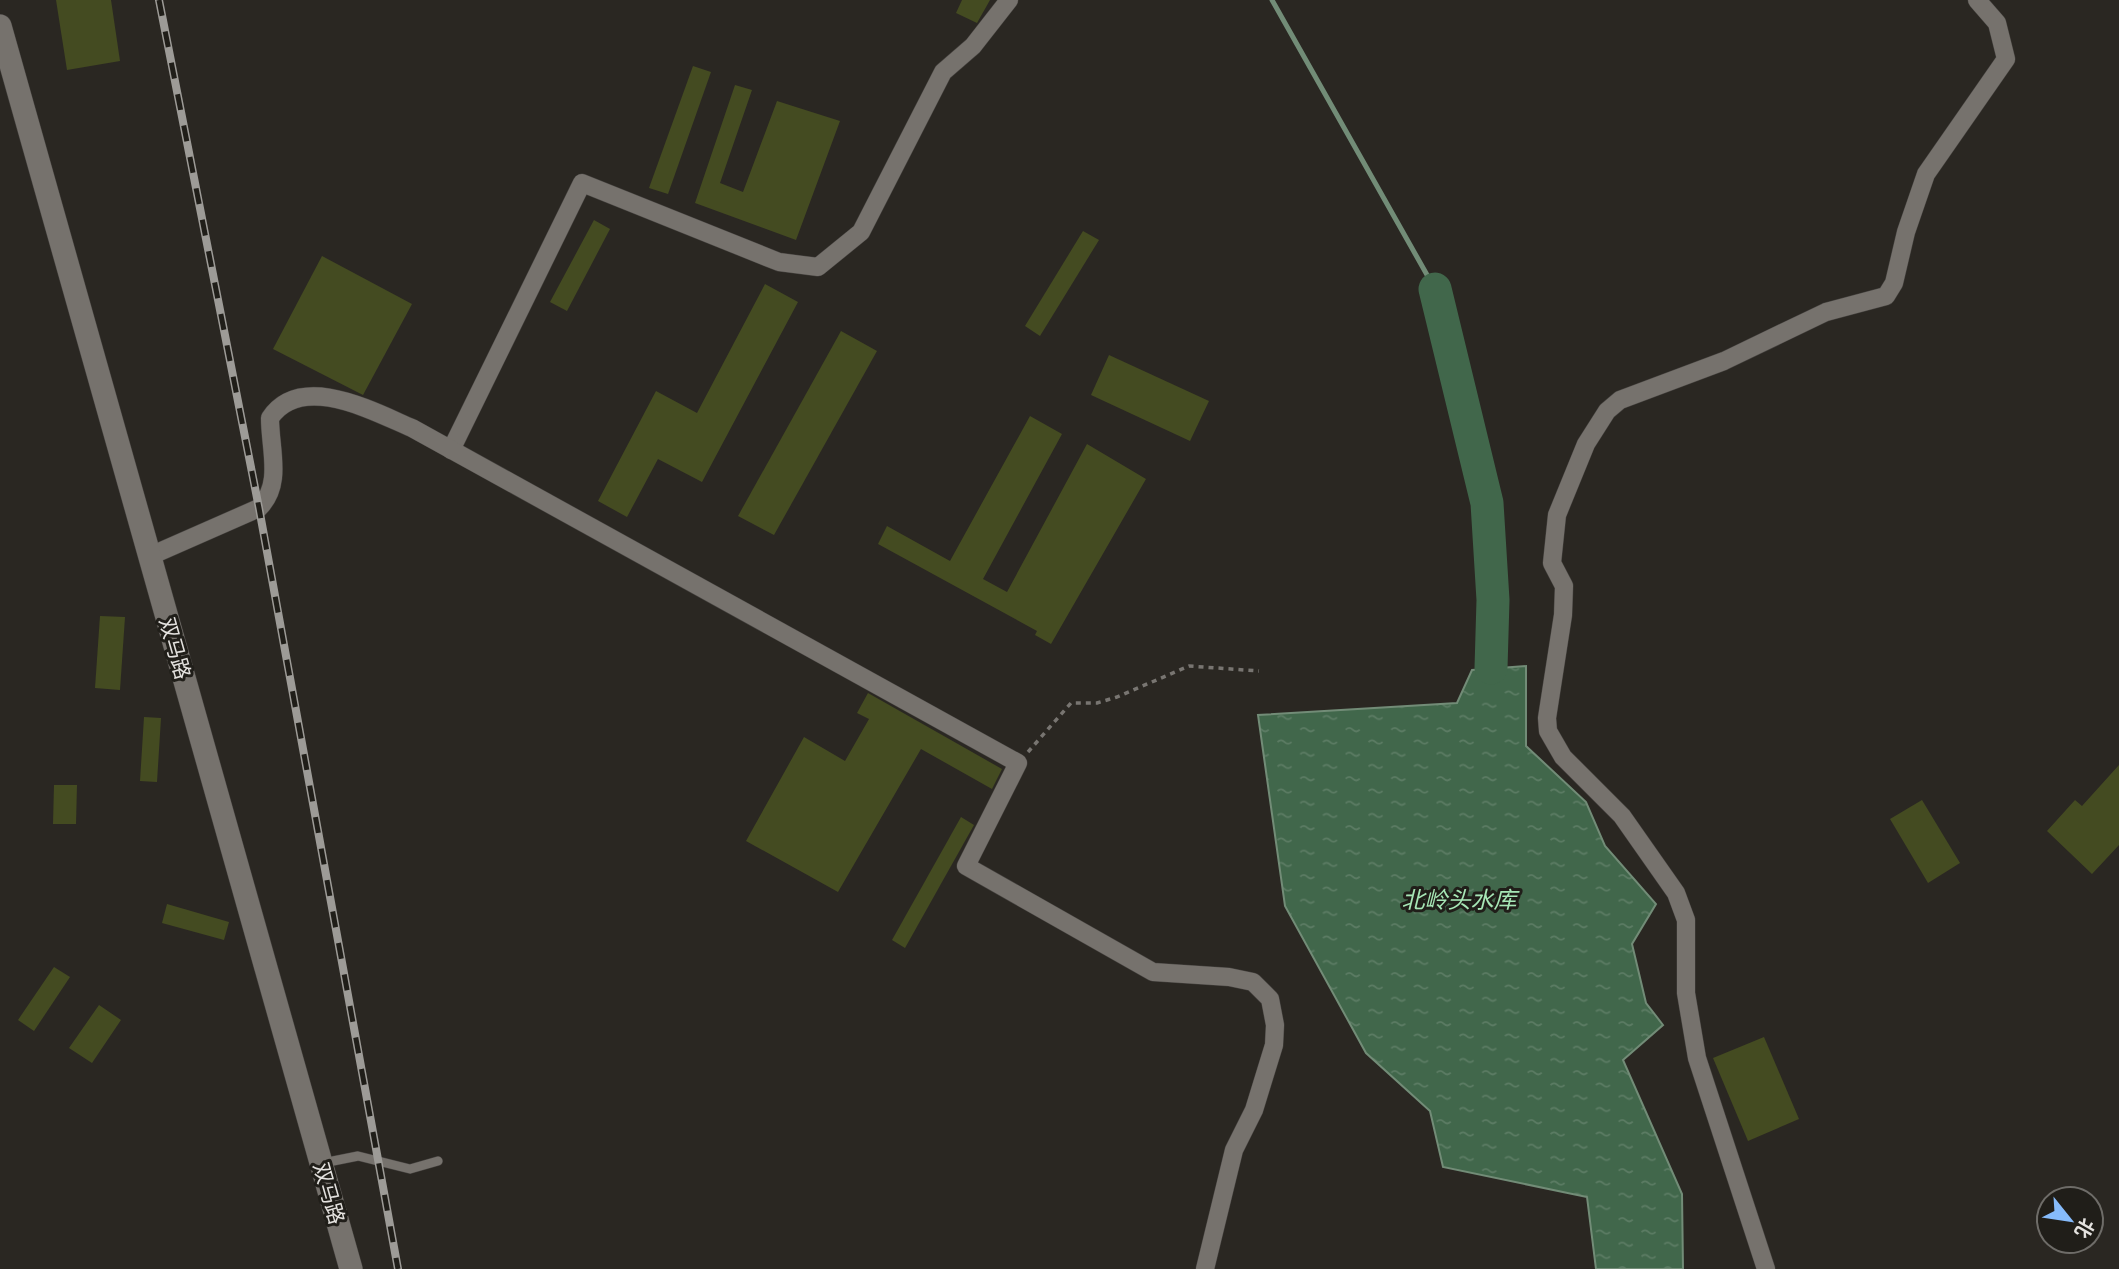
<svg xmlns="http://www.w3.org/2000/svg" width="2119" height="1269" viewBox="0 0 2119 1269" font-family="Commissioner,'Noto Sans SC',sans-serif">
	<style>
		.water { fill: url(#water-ripples); stroke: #728c77; stroke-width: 2 }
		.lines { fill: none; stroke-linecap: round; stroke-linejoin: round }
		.stream { stroke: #728c77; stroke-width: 5 }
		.river { stroke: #41674b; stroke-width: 33 }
		.building { fill: #444b21 }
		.service-casing { stroke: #45423f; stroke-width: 10 }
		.minor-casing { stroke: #45423f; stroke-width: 19 }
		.tertiary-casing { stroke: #45423f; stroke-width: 24 }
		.path { stroke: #787571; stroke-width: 3.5; stroke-dasharray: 5 5; stroke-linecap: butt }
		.service { stroke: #76726d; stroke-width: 9 }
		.minor { stroke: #76726d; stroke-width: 18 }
		.tertiary { stroke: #76726d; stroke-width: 23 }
		.rail-casing { stroke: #9d9b97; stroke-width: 8 }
		.rail { stroke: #201e19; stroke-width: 5; stroke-dasharray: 16; stroke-linecap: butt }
		.labels { text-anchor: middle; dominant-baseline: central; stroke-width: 6; stroke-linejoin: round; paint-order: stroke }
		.street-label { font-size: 21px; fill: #e4e2df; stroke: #201e19 }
		.water-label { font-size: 23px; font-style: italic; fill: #a7e7b6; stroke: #201e19 }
	</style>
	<defs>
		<pattern id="water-ripples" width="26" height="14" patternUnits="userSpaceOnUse" patternTransform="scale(1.75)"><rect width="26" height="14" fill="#41674b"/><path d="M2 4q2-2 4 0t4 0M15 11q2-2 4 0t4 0" fill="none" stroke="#5c7c64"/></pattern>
	</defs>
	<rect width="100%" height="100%" fill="#2a2722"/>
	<!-- water -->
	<polygon class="water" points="1526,666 1526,746 1586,802 1605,846 1656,904 1632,944 1646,1003 1663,1025 1623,1060 1682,1194 1683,1269 1596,1269 1587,1197 1443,1167 1430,1111 1366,1053 1285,906 1258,715 1457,703 1472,670"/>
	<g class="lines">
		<!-- stream -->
		<polyline class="stream" points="1272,0 1435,289"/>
		<!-- river -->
		<polyline class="river" points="1435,289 1487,503 1493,600 1491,668"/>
	</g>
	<!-- building -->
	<g class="building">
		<polygon points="56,0 111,0 120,61 67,70"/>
		<polygon points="962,0 990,0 977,23 956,13"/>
		<polygon points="693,66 711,72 668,194 649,188"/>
		<polygon points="735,85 752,90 720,183 743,192 777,101 840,121 796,240 695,203"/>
		<polygon points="594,220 610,229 567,311 550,302"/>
		<polygon points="1083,231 1099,240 1040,336 1025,326"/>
		<polygon points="322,256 412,304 363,395 273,349"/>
		<polygon points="765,284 798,302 702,482 658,459 627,517 598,501 656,391 697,413"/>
		<polygon points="841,331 877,351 774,535 738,516"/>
		<polygon points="1109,355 1209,401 1190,441 1091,395"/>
		<polygon points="1030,416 1062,434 983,579 1007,592 1087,444 1146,479 1051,644 1035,635 1037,631 878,544 887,526 950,561"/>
		<polygon points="100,616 125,617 120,690 95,688"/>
		<polygon points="868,693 1002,769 992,789 921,749 838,892 746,841 804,737 845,761 869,719 857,713"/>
		<polygon points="144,717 161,718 157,782 140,781"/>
		<polygon points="2119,765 2119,845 2092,874 2047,831 2075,800 2082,806"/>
		<polygon points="54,785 77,785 76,824 53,824"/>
		<polygon points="1922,800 1960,863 1928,883 1890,819"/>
		<polygon points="961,817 974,825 905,948 892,940"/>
		<polygon points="167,904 229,922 224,940 162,923"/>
		<polygon points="54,967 70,977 34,1031 18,1020"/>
		<polygon points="99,1005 121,1020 92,1063 69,1048"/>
		<polygon points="1764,1037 1799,1119 1748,1141 1713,1058"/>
	</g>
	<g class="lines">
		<defs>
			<polyline id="service" points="323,1163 358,1156 410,1169 438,1161"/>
			<g id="minor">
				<polyline points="451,450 582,183 779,262 818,267 861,232 943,72 973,46 1009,0"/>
				<path d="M150 556 259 508C283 484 270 450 270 418 301 372 372 411 412 428L1018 763 966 866 1153 972 1229 977 1253 982 1270 999 1275 1025 1274 1045 1254 1110 1234 1150 1205 1269"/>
				<polyline points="1766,1269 1697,1058 1686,993 1686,920 1676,893 1622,816 1563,757 1548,731 1547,718 1563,615 1564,586 1552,563 1557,515 1586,444 1607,411 1620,400 1724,361 1826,312 1886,296 1894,283 1906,232 1926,174 2006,59 1997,23 1977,0"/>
			</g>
			<polyline id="tertiary" points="0,26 351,1269"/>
		</defs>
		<!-- service casing -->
		<use href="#service" class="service-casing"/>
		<!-- minor casing -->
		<use href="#minor" class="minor-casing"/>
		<!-- tertiary casing -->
		<use href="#tertiary" class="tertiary-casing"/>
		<!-- path -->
		<polyline class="path" points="1028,752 1071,703 1097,703 1117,697 1189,666 1259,671"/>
		<!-- service -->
		<use href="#service" class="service"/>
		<!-- minor -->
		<use href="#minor" class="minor"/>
		<!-- tertiary -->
		<use href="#tertiary" class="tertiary"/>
		<defs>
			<polyline id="rail" points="159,0 259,508 398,1269"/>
		</defs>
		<!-- rail casing -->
		<use href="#rail" class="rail-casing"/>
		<!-- rail -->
		<use href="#rail" class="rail"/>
	</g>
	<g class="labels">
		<!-- street labels -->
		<g class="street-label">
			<text transform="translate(176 648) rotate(74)">双马路</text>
			<text transform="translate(330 1193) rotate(74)">双马路</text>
		</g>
		<!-- water labels -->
		<g class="water-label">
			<text x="1459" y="899">北岭头水库</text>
		</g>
	</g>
	<!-- north arrow -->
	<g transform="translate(2070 1220) rotate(120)"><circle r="33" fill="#201e19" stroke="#6e6c68" stroke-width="2"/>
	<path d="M0-5L12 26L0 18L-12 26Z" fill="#86bbfb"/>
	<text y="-10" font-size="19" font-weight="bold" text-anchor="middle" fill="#e4e2df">北</text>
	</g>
</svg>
